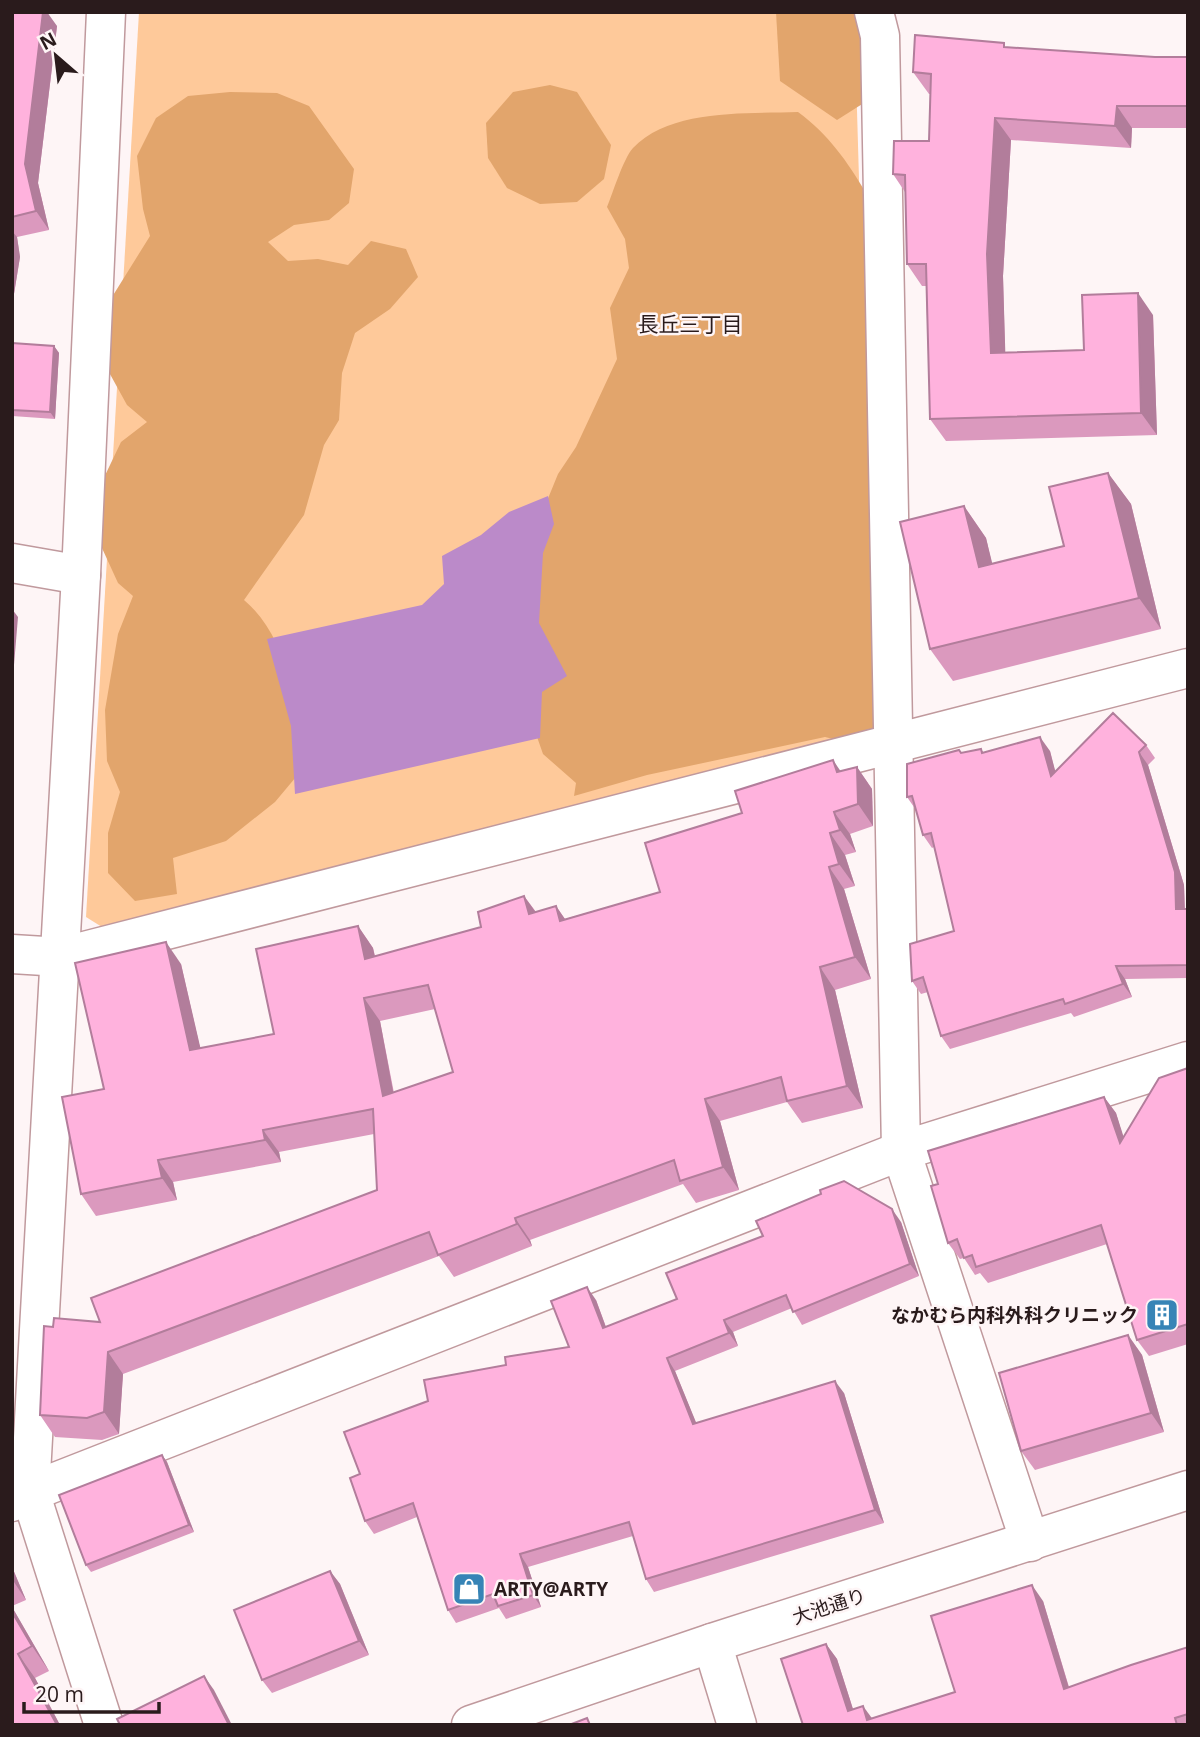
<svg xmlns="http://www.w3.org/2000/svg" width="1200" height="1737" viewBox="0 0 1200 1737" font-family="'Open Sans','Noto Sans JP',sans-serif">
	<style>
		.green { fill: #fec99a }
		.forest { fill: #e2a56c }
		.water { fill: #bb8ac9 }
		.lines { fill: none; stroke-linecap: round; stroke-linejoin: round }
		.minor-casing { stroke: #c0999d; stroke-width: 41 }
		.tertiary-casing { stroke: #c0999d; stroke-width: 41 }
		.minor { stroke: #fff; stroke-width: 38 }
		.tertiary { stroke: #fff; stroke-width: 38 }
		.wall { fill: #db99be; fill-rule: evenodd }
		.shaded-wall { fill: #b27d9b }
		.building { fill: #ffb2dd; stroke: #b27d9b; stroke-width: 2; fill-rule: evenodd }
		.labels { text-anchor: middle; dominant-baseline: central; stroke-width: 5; stroke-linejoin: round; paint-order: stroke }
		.poi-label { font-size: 19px; font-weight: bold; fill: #2a1b1c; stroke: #fef5f6; text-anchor: end }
		.street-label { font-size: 19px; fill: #2a1b1c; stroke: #fef5f6 }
		.neighbourhood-label { font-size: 21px; fill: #2a1b1c; stroke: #fef5f6 }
	</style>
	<rect width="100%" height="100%" fill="#fef5f6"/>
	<!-- green -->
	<polygon class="green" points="139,12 846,12 855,42 875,728 840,749 102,927 86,917"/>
	<!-- forest -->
	<g class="forest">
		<polygon points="776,12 853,12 861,20 867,101 837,120 780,81"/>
		<polygon points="550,85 577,92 611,145 604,179 577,202 540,204 507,188 488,158 486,123 513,92"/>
		<path d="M230 92 277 93 309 106 354 169 349 203 329 220 294 225 268 242 288 261 318 259 348 265 371 241 406 249 418 277 390 309 355 333 342 373 339 420 324 445 304 515 244 600C290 639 295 708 306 765L275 802 226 841 173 858 177 894 135 901 108 873V833L120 792 107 761 105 710 118 634 133 596 118 583 96 535 99 488 121 442 147 422 127 405 105 365 107 305 150 236 143 209 137 156 156 118 188 96Z"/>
		<path d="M798 112C829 135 847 161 866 193L881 737 858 745 825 737 647 775 574 796 576 783 543 754 528 711 531 637 538 523 558 474 576 447 617 359 610 308 629 268 625 239 607 207C613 193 623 159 633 148 671 108 748 114 798 112Z"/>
	</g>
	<!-- water -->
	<polygon class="water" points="548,496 554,524 543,553 539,623 567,676 542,692 540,738 295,794 291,726 267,639 422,605 444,584 442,556 481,535 509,512"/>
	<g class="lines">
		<defs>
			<g id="minor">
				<polyline points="874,12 880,36 901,1151 1030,1542"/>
				<polyline points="12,563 81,575"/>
				<polyline points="12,954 61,957 1188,668"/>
				<polyline points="12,1502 30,1492 901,1151 1188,1061"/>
				<polyline points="104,1725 30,1492 81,575 106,12"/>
			</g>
			<g id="tertiary">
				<polyline points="712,1643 737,1725"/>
				<polyline points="471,1725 712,1643 1188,1490"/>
			</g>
		</defs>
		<!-- minor casing -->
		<use href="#minor" class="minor-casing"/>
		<!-- tertiary casing -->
		<use href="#tertiary" class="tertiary-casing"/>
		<!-- minor -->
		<use href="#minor" class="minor"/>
		<!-- tertiary -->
		<use href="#tertiary" class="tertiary"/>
	</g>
	<!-- wall -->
	<g class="wall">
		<polygon points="12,12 57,26 38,183 49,230 17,237 20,257 12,306"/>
		<polygon points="1007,48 1155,57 1188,57 1188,128 1132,128 1131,148 1011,140 1003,276 1005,352 1084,350 1153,315 1157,435 946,441 930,419 926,286 922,286 907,264 905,192 893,174 929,141 930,94 929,94 913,72"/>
		<polygon points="12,343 54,346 59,353 55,419 12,416"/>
		<polygon points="1108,473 1131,504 1161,629 953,681 930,649 964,506 986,538 992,564 1064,546"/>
		<polygon points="1146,745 1155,758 1148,765 1184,885 1185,909 1188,909 1188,978 1125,979 1132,997 1074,1017 1071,1013 950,1049 941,1036 928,992 921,994 912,981 954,931 934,847 932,848 923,835 916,810 907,797 959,750 962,753 981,749 983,752 1050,751 1055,772"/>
		<path d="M857 767 872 789 873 826 850 834 856 852 845 855 855 886 844 889 871 979 835 990 863 1108 802 1123 787 1102 720 1121 739 1190 696 1203 683 1184 530 1240 532 1246 454 1277 439 1256 123 1374 119 1434 102 1440 55 1437 40 1415 53 1327 100 1322 377 1190 374 1134 279 1152 281 1162 173 1182 177 1200 96 1216 81 1194 104 1089 181 964 200 1048 274 1034 358 926 373 948 375 956 481 927 524 896 536 912 556 906 565 919 660 892 742 813 841 771ZM435 1009 453 1072 394 1093 380 1021Z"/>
		<polygon points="1188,1068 1188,1344 1149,1356 1137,1340 1107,1244 988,1283 980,1273 975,1275 964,1258 960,1259 948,1243 938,1184 1104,1097 1116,1113 1123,1137"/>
		<polygon points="901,1222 919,1276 802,1325 792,1308 733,1332 738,1346 675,1371 696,1423 844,1393 884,1523 654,1592 646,1579 633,1536 528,1567 541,1607 506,1619 499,1608 456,1623 448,1610 417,1517 374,1534 365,1521 360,1474 428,1401 506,1365 569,1347 596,1300 606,1327"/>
		<polygon points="1128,1335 1142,1355 1164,1432 1035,1470 1021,1451"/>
		<polygon points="162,1455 167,1462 194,1532 91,1572 86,1565"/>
		<polygon points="12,1567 26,1600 12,1606"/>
		<polygon points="330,1571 340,1584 369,1655 272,1693 262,1680"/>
		<polygon points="1043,1601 1069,1687 1188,1647 1188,1725 803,1725 826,1644 837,1659 853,1709 872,1718 955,1692"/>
		<polygon points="12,1607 49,1671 35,1678 60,1725 12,1725"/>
	</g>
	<!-- shaded-wall -->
	<g class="shaded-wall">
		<polygon points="43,12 47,12 57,26 38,183 49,230 36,211 25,164"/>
		<polygon points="1117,106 1132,128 1131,148 1115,126"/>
		<polygon points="995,118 1011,140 1003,276 1006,375 991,353 987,254"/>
		<polygon points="12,231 17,237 20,257 12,306"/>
		<polygon points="1138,293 1153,315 1157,435 1141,413"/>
		<polygon points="54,346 59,353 55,419 50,412"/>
		<polygon points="1108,473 1131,504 1161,629 1139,598"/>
		<polygon points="964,506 986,538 1001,599 979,567"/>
		<polygon points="12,609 18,617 12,689"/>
		<polygon points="1040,737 1050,751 1060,789 1051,776"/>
		<polygon points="1139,752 1148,765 1184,885 1185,922 1176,909"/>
		<polygon points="833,760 848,782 837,772"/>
		<polygon points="857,767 872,789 873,826 858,804"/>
		<polygon points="834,812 850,834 856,852 840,830"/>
		<polygon points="830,833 845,855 855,886 839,864"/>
		<polygon points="829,867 844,889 871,979 855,957"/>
		<polygon points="524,896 540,918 529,914"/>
		<polygon points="556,906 571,928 560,921"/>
		<polygon points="358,926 373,948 380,981 365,959"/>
		<polygon points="166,942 181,964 206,1072 190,1050"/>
		<polygon points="1116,966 1125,979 1132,997 1123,984"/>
		<polygon points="820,967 835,990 863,1108 847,1086"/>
		<polygon points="364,998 380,1021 398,1118 383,1096"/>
		<polygon points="1104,1097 1116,1113 1131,1160 1120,1143"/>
		<polygon points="705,1099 720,1121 739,1190 723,1167"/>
		<polygon points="263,1130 279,1152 281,1162 265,1140"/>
		<polygon points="158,1160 173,1182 177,1200 162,1178"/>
		<polygon points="892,1209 901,1222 919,1276 910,1264"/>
		<polygon points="515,1218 530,1240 532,1246 517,1224"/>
		<polygon points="587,1287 596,1300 611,1341 603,1328"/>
		<polygon points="724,1320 733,1332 738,1346 729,1333"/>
		<polygon points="1128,1335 1142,1355 1164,1432 1151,1413"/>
		<polygon points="108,1352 123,1374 119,1434 104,1412"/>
		<polygon points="667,1358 675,1371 702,1437 693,1424"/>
		<polygon points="835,1381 844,1393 884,1523 875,1510"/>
		<polygon points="162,1455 167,1462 194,1532 189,1525"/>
		<polygon points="520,1554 528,1567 541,1607 533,1595"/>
		<polygon points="12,1567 26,1600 12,1579"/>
		<polygon points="330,1571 340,1584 369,1655 359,1641"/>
		<polygon points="1032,1585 1043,1601 1074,1705 1064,1689"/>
		<polygon points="12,1607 49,1671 32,1646 12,1612"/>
		<polygon points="826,1644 837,1659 858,1725 848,1711"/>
		<polygon points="18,1654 35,1678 60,1725 57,1725"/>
		<polygon points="204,1676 214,1690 232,1725 229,1725"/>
		<polygon points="863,1706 874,1721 867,1720"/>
	</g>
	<!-- building -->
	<g class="building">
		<polygon points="12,12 43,12 25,164 36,211 12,217"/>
		<polygon points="915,35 1004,43 1004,47 1155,57 1188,57 1188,106 1117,106 1115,126 995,118 987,254 991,353 1084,350 1082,295 1138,293 1141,413 930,419 926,264 907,264 905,175 893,174 894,141 929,141 931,74 913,72"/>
		<polygon points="12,343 54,346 50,412 12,410"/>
		<polygon points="1108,473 1139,598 930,649 900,522 964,506 979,567 1064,546 1049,487"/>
		<polygon points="1113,713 1146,745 1139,752 1175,872 1176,909 1188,909 1188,965 1116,966 1123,984 1065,1004 1063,999 941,1036 923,977 912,981 910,944 954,931 931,833 923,835 912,796 907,797 907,764 959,750 961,753 981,749 982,753 1040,737 1051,776"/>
		<path d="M833 760 837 772 857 767 858 804 834 812 840 830 830 833 839 864 829 867 855 957 820 967 847 1086 787 1101 781 1077 705 1099 723 1167 680 1181 674 1160 515 1218 517 1224 438 1255 429 1232 108 1352 104 1412 87 1418 40 1415 44 1326 53 1327 54 1318 100 1322 91 1298 377 1190 373 1109 263 1130 265 1140 158 1160 162 1178 81 1194 62 1097 104 1089 75 963 166 942 190 1050 274 1034 256 949 358 926 365 959 481 927 478 912 524 896 529 914 556 906 560 921 660 892 645 843 742 813 735 791ZM428 985 453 1072 383 1096 364 998Z"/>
		<polygon points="1188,1068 1188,1324 1137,1340 1101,1225 976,1267 972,1255 964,1258 957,1239 948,1243 931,1186 938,1184 928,1151 1104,1097 1120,1143 1159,1078"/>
		<polygon points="844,1181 892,1209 910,1264 793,1312 786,1295 724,1320 729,1333 667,1358 693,1424 835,1381 875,1510 646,1579 629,1522 520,1554 533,1595 498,1606 493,1594 448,1610 413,1503 365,1521 350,1478 360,1474 344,1432 428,1401 424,1380 506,1365 505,1357 569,1347 551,1301 587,1287 603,1328 677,1299 666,1273 763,1236 756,1221 821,1194 820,1190"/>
		<polygon points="1128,1335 1151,1413 1021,1451 999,1373"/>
		<polygon points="162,1455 189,1525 86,1565 59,1495"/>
		<polygon points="330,1571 359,1641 262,1680 234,1610"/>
		<polygon points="1032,1585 1064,1689 1131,1665 1188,1647 1188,1714 1175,1718 1177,1725 803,1725 781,1659 826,1644 848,1711 863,1706 867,1720 955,1692 931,1616"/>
		<polygon points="12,1612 32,1646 18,1654 57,1725 12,1725"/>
		<polygon points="204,1676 229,1725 120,1725 117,1719"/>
		<polygon points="587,1718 590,1725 569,1725"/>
	</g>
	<!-- icons -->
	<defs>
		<symbol id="building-square" viewBox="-11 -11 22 22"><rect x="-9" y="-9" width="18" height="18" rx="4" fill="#3784b6" stroke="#fef5f6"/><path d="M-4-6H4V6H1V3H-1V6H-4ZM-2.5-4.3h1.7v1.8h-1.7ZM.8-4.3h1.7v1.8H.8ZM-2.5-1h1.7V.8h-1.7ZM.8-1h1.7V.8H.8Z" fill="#fff"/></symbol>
		<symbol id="shop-square" viewBox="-11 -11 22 22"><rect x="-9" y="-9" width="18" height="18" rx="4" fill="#3784b6" stroke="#fef5f6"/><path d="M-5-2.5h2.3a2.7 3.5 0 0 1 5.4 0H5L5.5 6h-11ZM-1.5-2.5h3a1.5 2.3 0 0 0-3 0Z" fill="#fff"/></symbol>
	</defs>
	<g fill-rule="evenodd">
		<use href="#building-square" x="1143" y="1296" width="38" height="38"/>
		<use href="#shop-square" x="450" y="1570" width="38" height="38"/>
	</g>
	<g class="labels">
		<!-- poi labels -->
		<g class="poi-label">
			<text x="1138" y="1315">なかむら内科外科クリニック</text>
			<text x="494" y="1589" text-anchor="start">ARTY@ARTY</text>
		</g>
		<!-- street labels -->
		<g class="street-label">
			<text transform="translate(829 1606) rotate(-18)">大池通り</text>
		</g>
		<!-- neighbourhood labels -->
		<g class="neighbourhood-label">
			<text x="690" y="324">長丘三丁目</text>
		</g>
	</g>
	<!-- border -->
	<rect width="1200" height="1737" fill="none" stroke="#2a1b1c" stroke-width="28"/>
	<!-- north arrow -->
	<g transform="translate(56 56) rotate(332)" stroke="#fef5f6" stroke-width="5" paint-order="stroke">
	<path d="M0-5L12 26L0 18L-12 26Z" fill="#2a1b1c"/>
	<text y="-10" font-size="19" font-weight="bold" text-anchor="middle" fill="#2a1b1c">N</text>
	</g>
	<!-- scale -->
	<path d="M24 1702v10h135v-10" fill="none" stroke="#2a1b1c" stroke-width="3.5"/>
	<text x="35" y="1702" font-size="21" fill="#2a1b1c" stroke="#fef5f6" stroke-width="5" paint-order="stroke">20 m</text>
</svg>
